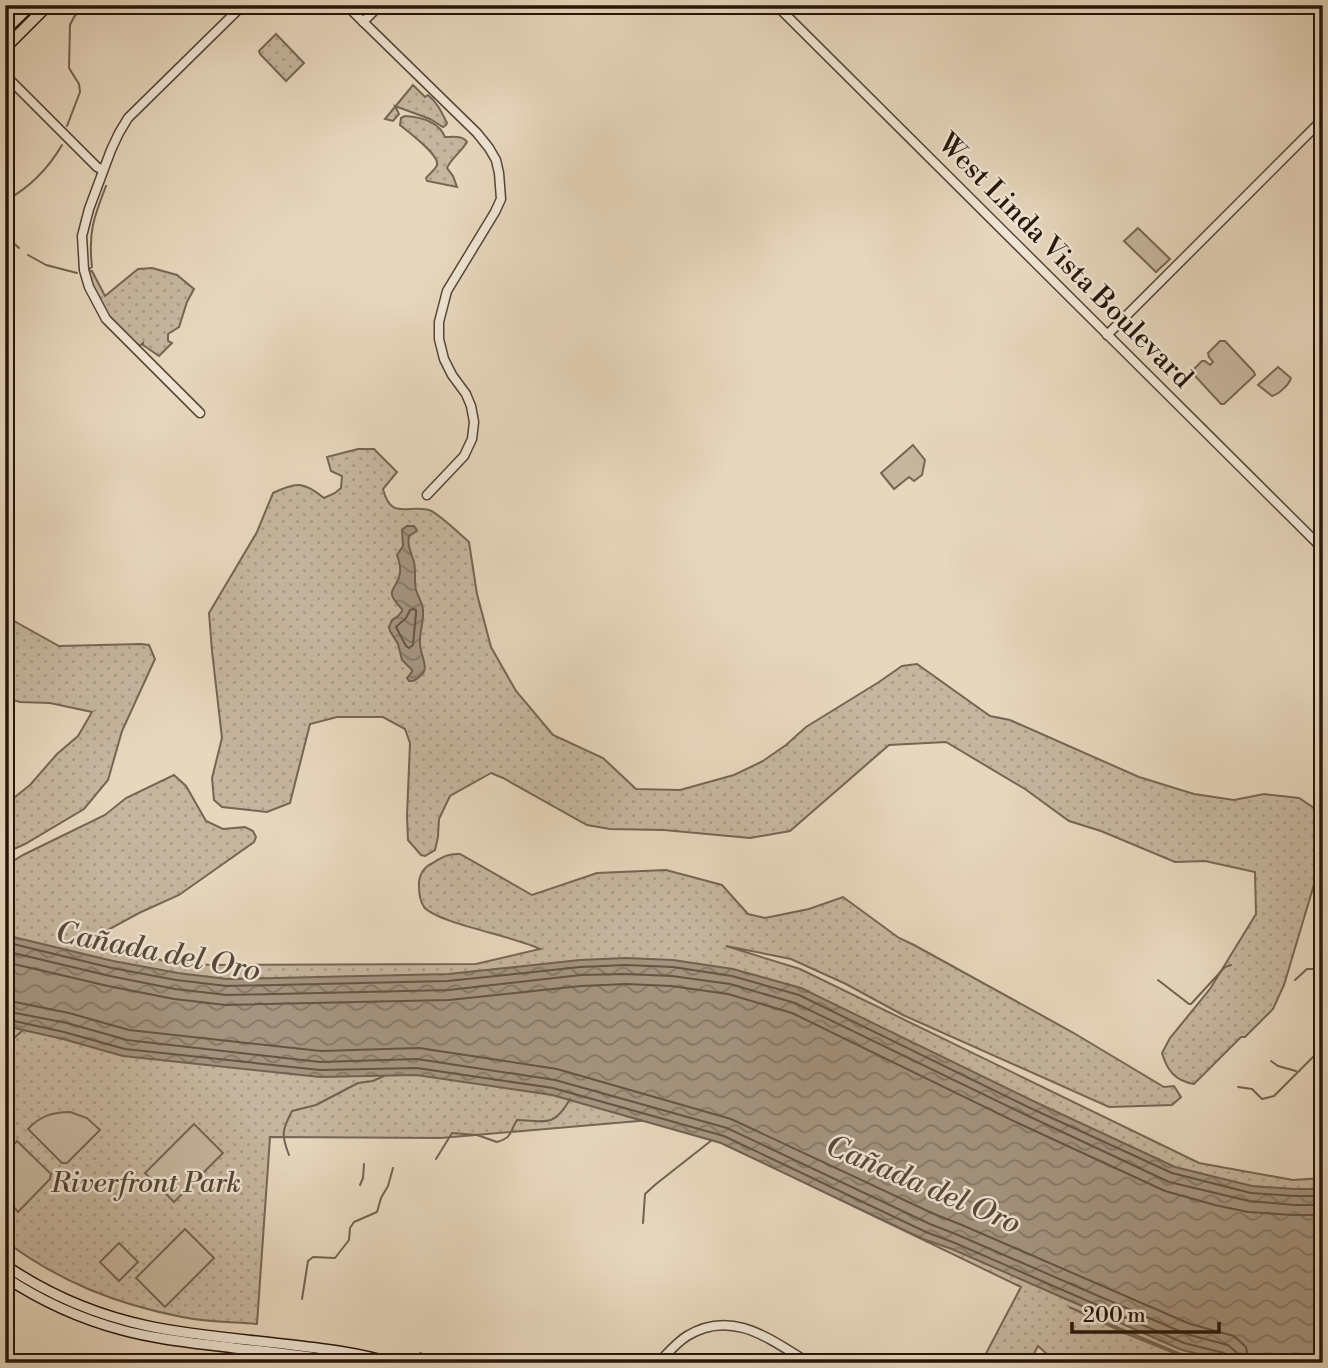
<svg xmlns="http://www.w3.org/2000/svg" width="1328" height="1368" viewBox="0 0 1328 1368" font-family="'Libre Bodoni',serif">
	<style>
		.green { fill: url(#green-dots); stroke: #766554; stroke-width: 2 }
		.pitch { fill: #c6b69e; stroke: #766554; stroke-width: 2 }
		.water { fill: url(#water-waves); stroke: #726150; stroke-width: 2 }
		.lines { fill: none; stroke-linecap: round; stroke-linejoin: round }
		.shore { stroke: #655444; stroke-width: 2 }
		.stream { stroke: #726150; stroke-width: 2 }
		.tertiary-casing { stroke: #564536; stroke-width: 11 }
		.secondary-casing { stroke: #251409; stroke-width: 12 }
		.trunk-casing { stroke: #251409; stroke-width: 13 }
		.tertiary { stroke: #efe5d4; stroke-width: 8 }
		.secondary { stroke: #efe5d4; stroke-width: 9 }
		.trunk { stroke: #e7d7bd; stroke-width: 10 }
		.labels { text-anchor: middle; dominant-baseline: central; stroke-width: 5; stroke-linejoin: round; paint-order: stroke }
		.street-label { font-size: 28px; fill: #251409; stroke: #efe5d4 }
		.park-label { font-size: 28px; font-style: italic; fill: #554536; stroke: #efe5d4 }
		.water-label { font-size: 30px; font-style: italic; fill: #584839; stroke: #efe5d4 }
	</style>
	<defs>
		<pattern id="green-dots" width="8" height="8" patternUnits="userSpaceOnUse" patternTransform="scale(1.75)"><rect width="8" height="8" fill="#c6b69e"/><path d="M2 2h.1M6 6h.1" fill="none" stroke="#aa9c87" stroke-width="1.8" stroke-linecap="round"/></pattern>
		<pattern id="water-waves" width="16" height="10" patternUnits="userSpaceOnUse" patternTransform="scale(1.75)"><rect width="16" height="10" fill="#a59580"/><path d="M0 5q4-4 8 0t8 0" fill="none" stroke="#867867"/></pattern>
	</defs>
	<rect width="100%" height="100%" fill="#e7d7bd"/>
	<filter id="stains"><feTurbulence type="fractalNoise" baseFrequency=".00286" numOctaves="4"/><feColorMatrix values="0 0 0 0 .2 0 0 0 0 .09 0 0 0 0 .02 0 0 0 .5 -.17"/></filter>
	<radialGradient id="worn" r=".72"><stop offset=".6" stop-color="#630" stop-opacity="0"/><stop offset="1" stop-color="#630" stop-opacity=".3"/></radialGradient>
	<!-- green -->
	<g class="green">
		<polygon points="276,34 304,63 286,81 260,54 259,51"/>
		<path d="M413 85 425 97 428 95C437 102 442 113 447 123L446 125 443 127 430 119 395 106 399 114 393 121 385 119Z"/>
		<path d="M405 116C421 117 439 122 445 137 452 137 463 135 467 142 461 152 451 159 447 168L453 176 457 187 427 181 426 178C428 175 436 169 437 165 440 155 407 131 400 125L401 118Z"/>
		<polygon points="152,268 177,275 194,289 187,302 179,327 168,334 168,341 172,343 159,356 143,345 143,343 138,347 112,321 99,304 88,272 92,271 105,296 138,269"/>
		<path d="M358 449H374L397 472 383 489C391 521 408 504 429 510 437 512 461 535 469 542L477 594 491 647 516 691 553 735 603 758 636 789 680 790 734 775 763 761 786 745 806 727 879 682 902 666 917 664 990 716 1010 720 1139 777 1194 794 1234 800 1264 794 1299 798 1317 810 1323 817 1321 861 1284 985 1273 1009 1245 1037H1241L1194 1084C1175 1081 1167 1070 1162 1053L1170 1038 1210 989 1256 914 1255 872 1205 861 1175 862 1101 831 1069 821 1025 789 946 742 889 745 790 831 750 838 664 830 610 829 587 825 503 778 491 773 450 796 439 819 438 837 435 850 425 856 421 855 408 840 407 816 410 743 405 729 383 717H337L310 724 290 803 267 812 222 807 214 800 212 778 222 738 212 651 209 613 257 532 273 493C296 482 303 481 324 498L335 493 341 488 342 476 331 471 327 457Z"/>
		<polygon points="5,616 59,646 141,644 149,645 155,659 122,731 108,780 84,809 25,844 5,853 5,805 30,785 57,754 78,736 92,712 50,703 20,702 5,698"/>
		<path d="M174 775 186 786 206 821 223 829 245 827 253 831 256 837 254 842 179 895 139 913 93 938 164 961 210 965 476 964 540 949C517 937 437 923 424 907 420 901 419 892 419 886 418 877 423 868 431 864 441 858 448 853 460 854L532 895 597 873 666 870 722 885 748 914 765 918 809 909 843 897 899 938 914 945 1072 1032 1164 1087 1174 1086 1181 1097 1172 1105 1109 1107 903 1015 846 984 791 959 726 946 800 969 1199 1163 1293 1180 1323 1178V1363H1202L1069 1307 1127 1334 1199 1363H1057L1038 1346 1029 1363H981L1021 1287 693 1129 662 1119 441 1138 270 1137 257 1324C232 1322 206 1322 182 1317 116 1304 60 1282 5 1241V866L23 855 105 815 126 798Z"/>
	</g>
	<!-- pitch -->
	<g class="pitch">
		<polygon points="1138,228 1170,259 1156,272 1124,241"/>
		<polygon points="1220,341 1225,341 1254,372 1255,375 1224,404 1221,404 1196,377 1193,370 1202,361 1205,361 1210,365 1213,362 1209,357 1208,353"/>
		<path d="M1278 367 1291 378C1289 385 1279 394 1272 396L1258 385Z"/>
		<polygon points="913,445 925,460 922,475 914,481 909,477 894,489 881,473"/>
		<path d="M70 1112 87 1118 100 1130 67 1163H62L28 1129C40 1116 53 1112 70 1112Z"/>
		<polygon points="194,1124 223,1153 174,1202 145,1173"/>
		<polygon points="17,1141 51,1174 50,1179 18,1212 5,1197 5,1156"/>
		<polygon points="185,1229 214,1258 165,1307 136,1278"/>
		<polygon points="119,1243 138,1262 119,1281 100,1262"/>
	</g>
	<!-- water -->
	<g class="water">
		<path d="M407 526H414L417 531 409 536C407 546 411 552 414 562 416 571 414 581 416 590 418 597 423 603 423 611 424 622 419 633 420 644 421 661 434 670 413 681H409L407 678 412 672V670L402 660 398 644 390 631 389 627 392 620 398 616 402 611V609C382 588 397 592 400 573 401 566 399 561 397 555L403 546 402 530Z"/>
		<polygon points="5,935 113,961 178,973 227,979 448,974 580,960 626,958 673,960 733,969 801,988 1031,1100 1175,1167 1252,1186 1294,1189 1323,1189 1323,1363 1236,1363 1182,1350 952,1249 923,1239 721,1143 552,1095 416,1075 320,1077 123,1056 63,1039 5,1026"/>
	</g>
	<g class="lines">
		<!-- shore -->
		<g class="shore">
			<polygon points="413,609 416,610 416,613 413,645 409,648 406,646 396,627 406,618 410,610"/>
			<polyline points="5,942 112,968 176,980 227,986 448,981 580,967 626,965 673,967 732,976 799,995 1028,1107 1172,1173 1251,1193 1294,1196 1323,1196"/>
			<polyline points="5,951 110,976 175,989 227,995 449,990 581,975 626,974 672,976 730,984 795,1003 1024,1114 1169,1182 1249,1201 1294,1205 1323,1205"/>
			<polyline points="5,962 108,986 174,999 226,1005 449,1000 581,986 626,984 671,986 728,994 792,1013 1020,1124 1165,1191 1215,1205 1248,1212 1293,1215 1323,1215"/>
			<polyline points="5,1000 69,1013 129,1030 321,1051 419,1048 557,1069 731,1119 934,1214 962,1225 1190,1324 1234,1336 1246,1347 1249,1363"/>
			<polyline points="5,1011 67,1023 127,1040 320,1062 417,1059 555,1080 727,1128 930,1224 958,1235 1186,1334 1228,1345 1236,1352 1238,1363"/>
			<polyline points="5,1019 64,1032 125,1049 320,1070 417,1068 553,1088 724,1136 926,1232 955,1243 1184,1343 1224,1353 1229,1357 1230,1363"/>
		</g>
		<!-- stream -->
		<g class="stream">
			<polyline points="67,126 80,92 79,84 69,68 70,25 74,17 84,5"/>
			<path d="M5 201C29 188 48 169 62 145"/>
			<polyline points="5,235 19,248"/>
			<polyline points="28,255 46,265 77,273"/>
			<path d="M88 270 92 267C88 232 94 217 106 186"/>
			<polyline points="1158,980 1189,1004 1191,1004 1225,967 1231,965"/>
			<polyline points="1295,980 1307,969 1323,969"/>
			<polyline points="5,1046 23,1030"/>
			<polyline points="1271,1061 1278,1066 1296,1071"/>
			<polyline points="1238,1087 1252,1089 1262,1099 1274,1096 1323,1047"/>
			<path d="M289 1155C281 1135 282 1130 292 1111L316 1105 358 1083 373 1081 384 1076"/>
			<path d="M436 1159 452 1133 477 1135 497 1142C513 1137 509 1133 517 1120 545 1121 554 1128 570 1099"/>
			<polyline points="360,1185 363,1178 364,1164"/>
			<polyline points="643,1223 645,1194 656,1184 712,1140"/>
			<polyline points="302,1299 308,1261 313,1257 335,1258 349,1240 350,1228 354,1222 377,1212 381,1198 388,1186 393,1168"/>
			<polyline points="420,1353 446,1363"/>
		</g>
		<defs>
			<g id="tertiary">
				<polyline points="346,5 477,133 489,148 496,160 499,173 501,199 495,212 447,291 439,322 439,339 444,359 452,375 466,394 471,406 474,422 472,439 464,456 427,495"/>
				<polyline points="776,5 1323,549"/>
				<polyline points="363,22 380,5"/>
				<polyline points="5,75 97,167 103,170"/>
				<polyline points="1107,335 1323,119"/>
				<polyline points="200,413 106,319 89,287 84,270 82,236 89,209 111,150 119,133 128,118 243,5"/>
				<path d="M658 1363C667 1354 676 1343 687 1336 732 1308 771 1340 809 1363"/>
			</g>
			<g id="secondary">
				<path d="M5 1265C49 1295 96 1315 148 1326 195 1336 244 1339 292 1345 326 1349 360 1353 392 1363"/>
				<path d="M5 1277C41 1301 81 1319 122 1330 159 1340 197 1343 234 1348 273 1352 313 1357 352 1363"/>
			</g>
			<g id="trunk">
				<polyline points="5,30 31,5"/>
				<polyline points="5,48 48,5"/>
			</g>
		</defs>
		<!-- tertiary casing -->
		<use href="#tertiary" class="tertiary-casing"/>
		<!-- secondary casing -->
		<use href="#secondary" class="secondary-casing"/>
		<!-- trunk casing -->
		<use href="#trunk" class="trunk-casing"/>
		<!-- tertiary -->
		<use href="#tertiary" class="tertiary"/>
		<!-- secondary -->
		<use href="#secondary" class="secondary"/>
		<!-- trunk -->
		<use href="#trunk" class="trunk"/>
	</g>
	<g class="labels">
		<!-- street labels -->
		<g class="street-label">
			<text transform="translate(1065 261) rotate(45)">West Linda Vista Boulevard</text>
		</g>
		<!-- park labels -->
		<g class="park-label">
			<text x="146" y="1183">Riverfront Park</text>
		</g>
		<!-- water labels -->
		<g class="water-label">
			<text transform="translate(158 952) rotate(11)">Cañada del Oro</text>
			<text transform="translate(923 1185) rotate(23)">Cañada del Oro</text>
		</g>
	</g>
	<!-- margin -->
	<rect width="1328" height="1368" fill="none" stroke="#e7d7bd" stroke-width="28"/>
	<rect x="7" y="7" width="1314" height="1354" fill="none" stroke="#251409" stroke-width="3.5"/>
	<rect x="14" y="14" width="1300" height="1340" fill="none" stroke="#251409" stroke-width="2"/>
	<!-- scale -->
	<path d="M1072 1322v10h147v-10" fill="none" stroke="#251409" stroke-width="3.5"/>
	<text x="1083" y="1322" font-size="21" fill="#251409" stroke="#efe5d4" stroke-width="5" paint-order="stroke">200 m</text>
	<rect width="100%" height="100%" filter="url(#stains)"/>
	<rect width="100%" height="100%" fill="url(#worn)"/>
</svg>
